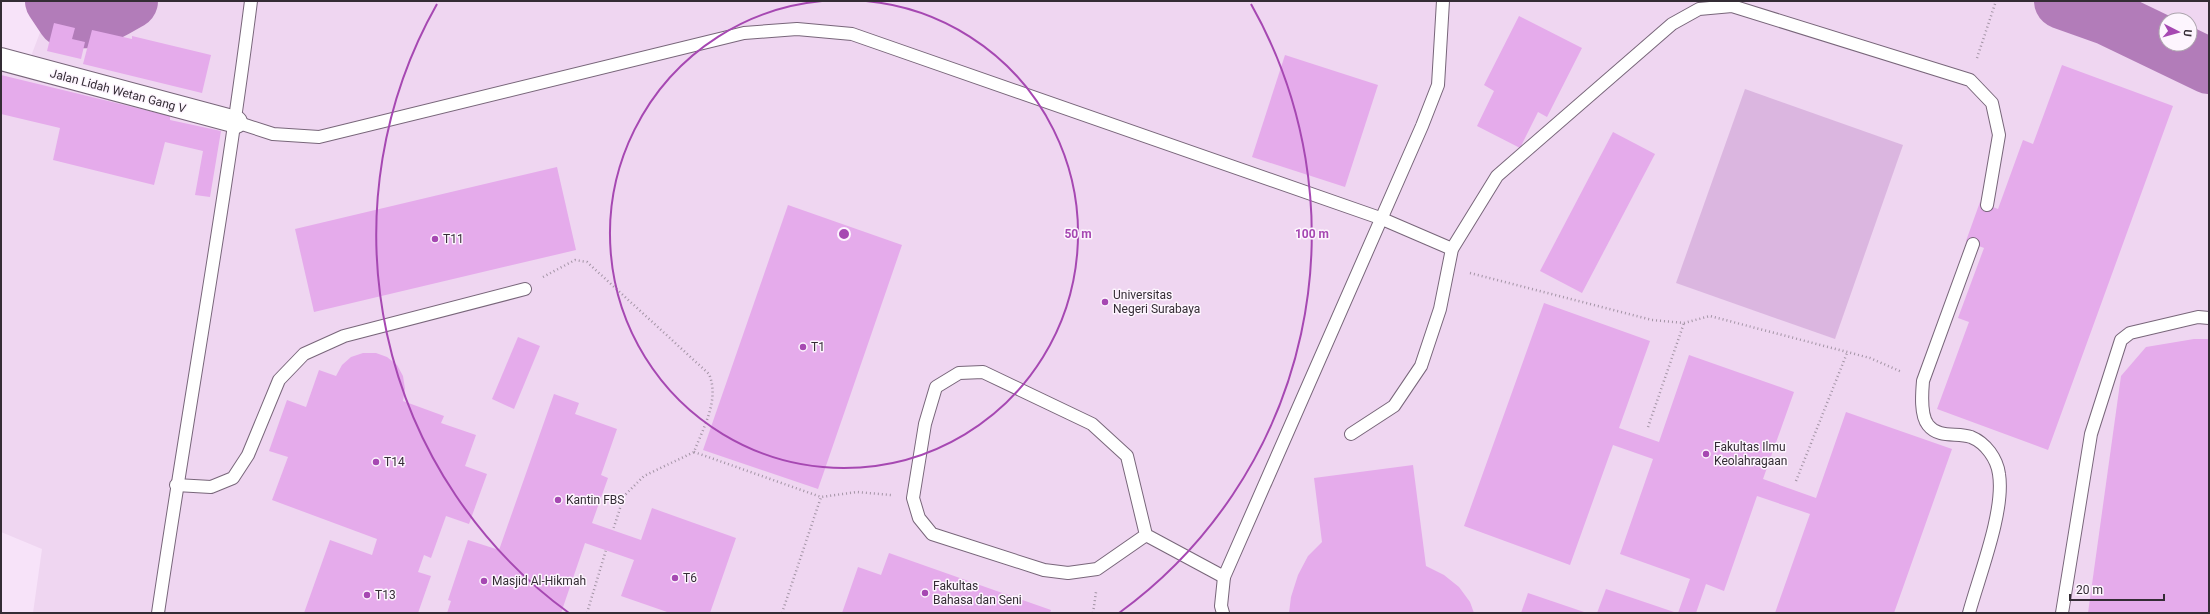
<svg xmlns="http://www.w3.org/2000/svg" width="2210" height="614" viewBox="0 0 2210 614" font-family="Roboto,sans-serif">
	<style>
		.built { fill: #efd6f1; fill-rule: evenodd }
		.green { fill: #dbb6e0 }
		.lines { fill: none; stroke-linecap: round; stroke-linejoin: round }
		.river { stroke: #b27cb9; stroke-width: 56 }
		.building { fill: #e5abeb }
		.lane-casing { stroke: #78667a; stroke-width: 14 }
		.street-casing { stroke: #78667a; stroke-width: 24 }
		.path { stroke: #a394a5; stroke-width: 2.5; stroke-dasharray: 1 3; stroke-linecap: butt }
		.lane { stroke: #fff; stroke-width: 12 }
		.street { stroke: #fff; stroke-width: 22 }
		.ring { fill: none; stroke: #a648b2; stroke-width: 2 }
		.poi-dot { fill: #a648b2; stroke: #fdf5fe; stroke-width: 1.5 }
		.labels { text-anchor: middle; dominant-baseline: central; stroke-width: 3; stroke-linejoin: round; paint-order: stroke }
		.street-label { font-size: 12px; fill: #342c35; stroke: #fdf5fe }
		.poi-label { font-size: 12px; fill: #342c35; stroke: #fdf5fe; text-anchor: start }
		.centre { fill: #a648b2; stroke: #fdf5fe; stroke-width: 2 }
		.ring-label { font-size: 12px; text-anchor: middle; font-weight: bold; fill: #a648b2; stroke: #fdf5fe; stroke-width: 3; stroke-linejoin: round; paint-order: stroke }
	</style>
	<rect width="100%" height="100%" fill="#f7e3f9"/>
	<!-- built -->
	<path class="built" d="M52 1H2209V613H33L42 549 1 532V67L25 72ZM2166 20H2190V44H2166Z"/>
	<!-- green -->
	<polygon class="green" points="1745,89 1903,145 1835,339 1676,283"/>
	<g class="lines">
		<!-- river -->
		<g class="river">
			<path d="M53 1 65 19C94 24 106 15 130 1"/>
			<polyline points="2062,1 2107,17 2209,66"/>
		</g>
	</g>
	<!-- building -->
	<g class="building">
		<polygon points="1519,16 1582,48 1547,117 1538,112 1520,148 1477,126 1494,91 1484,85"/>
		<polygon points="54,23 75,28 72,39 85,42 81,59 47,51"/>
		<polygon points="92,30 132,39 132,36 211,55 202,93 83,64"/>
		<polygon points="1285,55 1378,85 1345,187 1252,157"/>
		<polygon points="2062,65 2173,106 2048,450 1937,409 1969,322 1958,318 1984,248 1966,241 1980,202 1998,209 2023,140 2033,144"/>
		<polygon points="1,75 170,116 170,120 221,131 210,197 195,195 203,151 165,142 154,185 53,160 60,128 1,114"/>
		<polygon points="1613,132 1655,154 1582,293 1540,271"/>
		<polygon points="557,167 576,250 314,312 295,229"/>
		<polygon points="788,205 902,245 818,489 703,450"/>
		<polygon points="1544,303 1650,341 1619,428 1659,442 1689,355 1794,392 1763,479 1816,498 1846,412 1952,449 1894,613 1775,613 1810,514 1757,496 1724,591 1706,584 1696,613 1678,613 1690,579 1620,554 1653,459 1613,445 1570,565 1464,526"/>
		<polygon points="518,337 540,346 514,409 492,399"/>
		<polygon points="2194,339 2209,339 2209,613 2088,613 2121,376 2146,347"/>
		<polygon points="363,353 376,353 387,357 397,365 403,376 405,389 403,401 444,416 441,423 476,435 465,466 487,474 469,524 446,516 431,558 424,555 418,572 431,576 418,613 304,613 330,540 372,555 377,539 272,500 288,457 269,451 287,400 306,407 319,370 336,376 342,365 351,357"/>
		<polygon points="554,394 579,403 575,414 617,429 601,475 608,478 592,523 641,540 652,508 736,538 710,613 670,613 621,596 634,560 585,543 561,613 447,613 451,601 448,600 468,540 499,550"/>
		<polygon points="1413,465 1426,566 1444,575 1459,587 1470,602 1474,613 1289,613 1291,597 1298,575 1308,556 1322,542 1314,478"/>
		<polygon points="889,553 1051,610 1050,613 842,613 858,567 881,575"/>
		<polygon points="1606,589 1677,613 1597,613"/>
		<polygon points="1528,593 1587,613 1521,613"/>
	</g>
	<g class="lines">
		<defs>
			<g id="lane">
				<polyline points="236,122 273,134 319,137 744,33 797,29 852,34 1380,218 1452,249"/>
				<polyline points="1351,434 1394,406 1421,366 1440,309 1452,249 1497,176 1672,24 1699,9 1732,6 1970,80 1992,103 1999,135 1987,205"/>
				<polyline points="176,485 211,487 233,478 248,455 279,380 304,354 344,336 525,289"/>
				<polyline points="1146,535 1097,569 1068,573 1044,570 932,534 919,518 913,498 925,424 936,387 959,373 983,372 1092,424 1127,456 1146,535 1224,577"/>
				<path d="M158 613C188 409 225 206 251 1"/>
				<polyline points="1223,613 1221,606 1224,577 1422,126 1438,85 1443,1"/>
				<path d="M1969 613C1979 576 2005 511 1999 474 1997 459 1986 443 1971 437 1957 432 1939 439 1928 425 1920 415 1922 393 1923 381L1973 244"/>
				<polyline points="2062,613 2091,434 2121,340 2130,333 2198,317 2209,318"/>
			</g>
			<polyline id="street" points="1,59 236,122"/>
		</defs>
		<!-- lane casing -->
		<use href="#lane" class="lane-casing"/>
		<!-- street casing -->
		<use href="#street" class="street-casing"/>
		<!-- path -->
		<g class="path">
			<polyline points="1977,58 1996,1"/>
			<polyline points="1470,273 1652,320 1684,323 1710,316 1870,358 1902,372"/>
			<path d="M543 277 575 260 587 262 709 374C720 400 703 428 694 452L644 476 624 496 613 530"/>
			<polyline points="1648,427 1684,323"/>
			<polyline points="694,452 821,497 857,492 891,495"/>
			<polyline points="1796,481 1847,353"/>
			<polyline points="587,613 606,550"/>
			<polyline points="782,613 821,497"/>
			<polyline points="1093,613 1096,592"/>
		</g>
		<!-- lane -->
		<use href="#lane" class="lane"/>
		<!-- street -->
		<use href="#street" class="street"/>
	</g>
	<!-- distance rings -->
	<g class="ring">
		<path d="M866 1A234 234 0 1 1 822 1"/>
		<path d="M569 613A468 468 0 0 1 437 4M1251 4A468 468 0 0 1 1119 613"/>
	</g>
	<!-- markers -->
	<g class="poi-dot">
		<circle cx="435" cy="239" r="4"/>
		<circle cx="1105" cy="302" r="4"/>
		<circle cx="803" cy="347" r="4"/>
		<circle cx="1706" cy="454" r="4"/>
		<circle cx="376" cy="462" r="4"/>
		<circle cx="558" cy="500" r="4"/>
		<circle cx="675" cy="578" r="4"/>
		<circle cx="484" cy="581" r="4"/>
		<circle cx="925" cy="593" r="4"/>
		<circle cx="367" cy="595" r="4"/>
	</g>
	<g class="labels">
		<!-- street labels -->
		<g class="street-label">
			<text transform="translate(118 91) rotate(15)">Jalan Lidah Wetan Gang V</text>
		</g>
		<!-- poi labels -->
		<g class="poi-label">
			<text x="443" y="239">T11</text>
			<text x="1113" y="295">Universitas<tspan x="1113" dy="14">Negeri Surabaya</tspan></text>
			<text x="811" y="347">T1</text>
			<text x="1714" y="447">Fakultas Ilmu<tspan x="1714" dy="14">Keolahragaan</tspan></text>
			<text x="384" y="462">T14</text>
			<text x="566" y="500">Kantin FBS</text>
			<text x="683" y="578">T6</text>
			<text x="492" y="581">Masjid Al-Hikmah</text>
			<text x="933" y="586">Fakultas<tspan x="933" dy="14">Bahasa dan Seni</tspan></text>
			<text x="375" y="595">T13</text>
		</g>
	</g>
	<circle cx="844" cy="234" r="6" class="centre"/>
	<g class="ring-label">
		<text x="1078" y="238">50 m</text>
		<text x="1312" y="238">100 m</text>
	</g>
	<!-- border -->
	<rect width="2210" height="614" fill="none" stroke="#342c35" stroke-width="4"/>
	<!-- north arrow -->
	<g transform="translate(2178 32) rotate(96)"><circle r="19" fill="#fdf5fe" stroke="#ada5ae"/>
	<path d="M0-3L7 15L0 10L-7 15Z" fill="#a648b2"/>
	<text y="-6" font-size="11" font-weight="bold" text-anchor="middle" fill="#342c35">U</text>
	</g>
	<!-- scale -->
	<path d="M2070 594v6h94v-6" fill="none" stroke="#342c35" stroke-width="2"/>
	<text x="2076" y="594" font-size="12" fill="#342c35" stroke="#fdf5fe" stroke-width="3" paint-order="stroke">20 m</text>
</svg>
